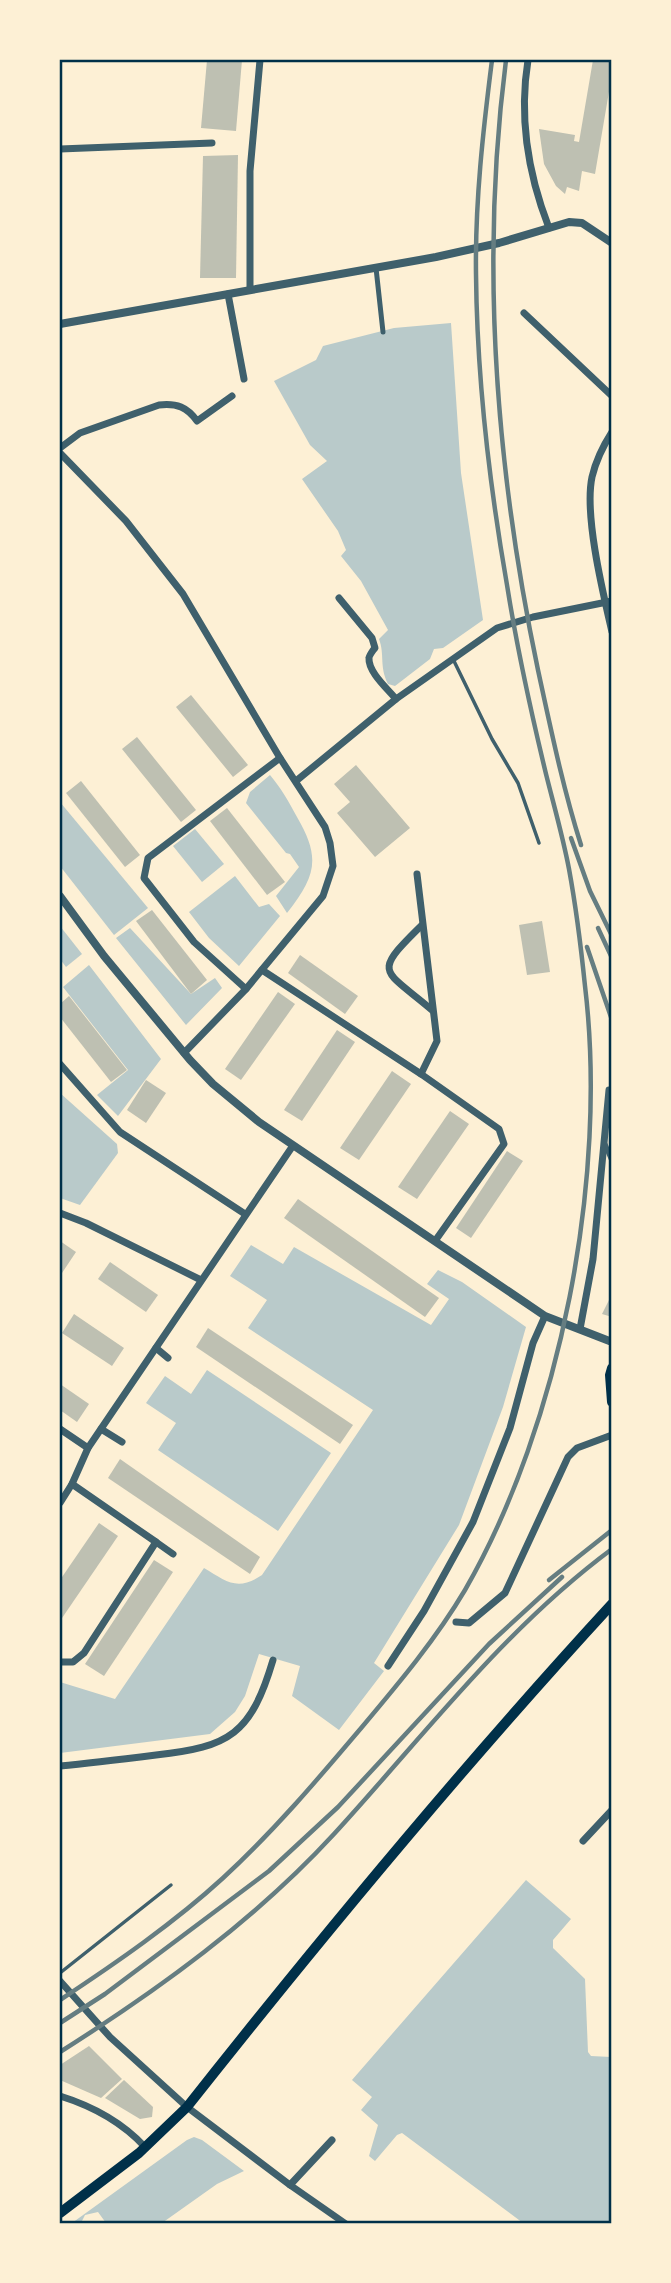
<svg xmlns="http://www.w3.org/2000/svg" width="671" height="2283" viewBox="0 0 671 2283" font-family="'Sofia Sans Condensed',sans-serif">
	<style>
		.green { fill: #b9caca }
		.building { fill: #bec0b2 }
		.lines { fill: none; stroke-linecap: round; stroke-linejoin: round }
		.service { stroke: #3f606c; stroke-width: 3.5 }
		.pedestrian { stroke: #3f606c; stroke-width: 5 }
		.minor { stroke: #3f606c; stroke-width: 7 }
		.tertiary { stroke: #3f606c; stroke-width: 8 }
		.primary { stroke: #003049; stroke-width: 10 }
		.rail { stroke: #657d81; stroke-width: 4.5 }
		.neatline { fill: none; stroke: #003049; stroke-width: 2.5 }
	</style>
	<rect width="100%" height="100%" fill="#fdf0d5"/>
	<!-- green -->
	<g class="green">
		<path d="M451 323 461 473 483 620 443 648 434 649 430 659 395 686 388 684C379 666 385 655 379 639L388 630 361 581 341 556 346 550 338 531 302 479 327 461 310 445 274 381 316 360 323 346 394 328Z"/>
		<path d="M270 775C281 788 289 802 297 817 321 858 316 876 287 913L276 896 299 867 290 854 286 853 246 803 250 792Z"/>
		<polygon points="60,802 148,908 114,935 60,866"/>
		<polygon points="195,829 224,864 202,882 173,846"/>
		<polygon points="235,876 259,907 269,904 280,916 239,966 209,938 189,912"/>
		<polygon points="60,926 82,954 66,967 60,959"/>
		<polygon points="130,928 191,994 215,978 222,988 186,1025 116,938"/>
		<polygon points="89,965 161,1059 118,1116 97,1095 128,1070 63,987"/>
		<polygon points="60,1093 117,1144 118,1153 80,1205 60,1198"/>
		<path d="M251 1245 283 1264 294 1247 431 1325 449 1299 427 1284 438 1270 462 1282 526 1327 503 1407 459 1525 374 1663 384 1671 339 1730 292 1696 300 1666 259 1654 245 1696 235 1712 210 1734 60 1753V1682L115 1699 204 1568C226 1581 237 1592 262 1575L373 1410 248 1328 267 1300 230 1276Z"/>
		<polygon points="207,1370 331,1453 278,1531 158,1450 176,1423 146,1403 165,1376 191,1394"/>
		<polygon points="526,1880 571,1919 553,1940 553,1948 585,1979 588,2052 591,2056 611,2057 611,2223 523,2223 402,2133 397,2135 375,2161 369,2156 378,2125 361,2110 372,2097 352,2080"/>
		<polygon points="194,2137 202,2140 244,2171 217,2184 162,2223 106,2223 98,2212 85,2215 81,2223 72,2223 187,2140"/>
	</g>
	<!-- building -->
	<g class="building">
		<polygon points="207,60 242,60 236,131 201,128"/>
		<polygon points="593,60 612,60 612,74 595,174 582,171 579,191 567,187 565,194 556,186 544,164 539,129 575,135 574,141 579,142"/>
		<polygon points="238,155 236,278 200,278 203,156"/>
		<polygon points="191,695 248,765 233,777 176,707"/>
		<polygon points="137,737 196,810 181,822 122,749"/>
		<polygon points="356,765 410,828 375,857 337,813 350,802 334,784"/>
		<polygon points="81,781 140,855 125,867 66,793"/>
		<polygon points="227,808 285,882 267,895 210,821"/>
		<polygon points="152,910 207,980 191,994 136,921"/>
		<polygon points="542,921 550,972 527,975 519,925"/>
		<polygon points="300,955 358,996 345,1014 288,973"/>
		<polygon points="278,992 295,1004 241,1080 225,1069"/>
		<polygon points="69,996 127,1070 111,1082 60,1017 60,1004"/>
		<polygon points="337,1030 355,1042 302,1121 284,1110"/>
		<polygon points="392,1071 411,1084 359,1160 340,1148"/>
		<polygon points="146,1080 166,1093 146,1123 127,1110"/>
		<polygon points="450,1111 469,1124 417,1199 398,1187"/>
		<polygon points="507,1151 523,1161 471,1238 456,1228"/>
		<polygon points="298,1199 439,1298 425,1317 284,1218"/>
		<polygon points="60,1241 76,1252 60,1276"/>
		<polygon points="110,1262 158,1295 146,1312 98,1279"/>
		<polygon points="612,1294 612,1317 602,1314"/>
		<polygon points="74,1314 124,1348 112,1366 62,1333"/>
		<polygon points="208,1328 353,1425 340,1444 196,1347"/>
		<polygon points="60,1384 89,1404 77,1422 60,1410"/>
		<polygon points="120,1459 260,1557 250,1574 108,1478"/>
		<polygon points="99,1523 118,1536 60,1621 60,1580"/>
		<polygon points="154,1560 173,1572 104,1676 85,1664"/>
		<polygon points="89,2046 122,2079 101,2098 60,2080 60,2065"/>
		<polygon points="124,2080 153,2107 152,2117 140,2119 105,2098"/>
	</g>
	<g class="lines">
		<!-- service -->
		<g class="service">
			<polyline points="453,659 492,739 518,783 539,843"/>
			<polyline points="60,1973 171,1885"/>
		</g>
		<!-- pedestrian -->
		<g class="pedestrian">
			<polyline points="376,268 383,332"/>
			<polyline points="605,1144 612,1161"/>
		</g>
		<!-- minor -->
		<g class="minor">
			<path d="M528 60C519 116 528 174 549 228"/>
			<polyline points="60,149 212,143"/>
			<polyline points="250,290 250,171 260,60"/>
			<polyline points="228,294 244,379"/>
			<polyline points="524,313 612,396"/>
			<path d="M612 432C603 446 596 460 592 477 584 515 603 593 612 632"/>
			<path d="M60 448 80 433 159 405C177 403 187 407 197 421L232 396"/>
			<polyline points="60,453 126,521 183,594 280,758 325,827 330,843 333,866 323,896 246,989 184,1053"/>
			<path d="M339 598 372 638 375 648C373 650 369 656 369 658 368 672 388 689 396 699"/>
			<polyline points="296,781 396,699 497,628 533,617 612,601"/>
			<polyline points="417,874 437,1041 421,1074"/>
			<path d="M422 925C371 975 383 968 432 1010"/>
			<polyline points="262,970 421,1074 499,1129 504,1144 435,1241"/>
			<polyline points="246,989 194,942 144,878 148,858 280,758"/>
			<polyline points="60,1064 120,1132 245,1214"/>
			<polyline points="60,1213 86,1223 201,1280"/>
			<polyline points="580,1329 593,1259 609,1090"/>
			<polyline points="156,1348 168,1358"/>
			<polyline points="60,1429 88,1448"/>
			<polyline points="101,1429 122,1442"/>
			<polyline points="60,1503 72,1484 88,1448 292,1147"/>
			<polyline points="156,1542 173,1554"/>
			<polyline points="456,1622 469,1623 505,1593 568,1457 577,1448 612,1435"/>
			<polyline points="60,1662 73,1662 84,1653 156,1542 72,1484"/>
			<polyline points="388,1666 424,1611 473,1522 510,1428 533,1343 545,1316"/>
			<path d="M60 1766C92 1763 124 1759 156 1755 230 1747 251 1734 273 1660"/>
			<polyline points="583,1841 612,1810"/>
			<polyline points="60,1981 110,2037 187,2107 290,2185 346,2224"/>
			<path d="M60 2096C92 2106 122 2122 145 2147"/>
			<polyline points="290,2185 332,2140"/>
		</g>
		<!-- tertiary -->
		<g class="tertiary">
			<polyline points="60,324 436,257 499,243 569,222 582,223 612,243"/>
			<polyline points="60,896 104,956 190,1060 213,1084 259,1122 545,1316 612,1342"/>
		</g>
		<!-- primary -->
		<g class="primary">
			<polyline points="612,1368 610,1375 612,1402"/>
			<path d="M60 2213 139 2153 187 2107C323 1935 463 1766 612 1604"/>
		</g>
		<!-- rail -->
		<g class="rail">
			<path d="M506 60C480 263 496 470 538 670 551 730 563 788 581 845"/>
			<polyline points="571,838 590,891 612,936"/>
			<polyline points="598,928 612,958"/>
			<polyline points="587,947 612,1020"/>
			<polyline points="549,1580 612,1530"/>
			<path d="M60 2000C116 1963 174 1923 223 1878 274 1831 318 1779 362 1727 399 1683 436 1639 465 1590 561 1423 608 1177 585 986 581 947 576 907 569 869 563 837 554 806 546 774 531 712 517 648 507 585 489 482 477 378 476 274 475 202 483 131 492 60"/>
			<polyline points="60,2023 105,1994 269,1871 338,1807 489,1644 562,1577"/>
			<path d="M60 2052C158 1990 255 1920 334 1834 423 1737 504 1629 612 1549"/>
		</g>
	</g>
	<!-- border -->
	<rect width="671" height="2283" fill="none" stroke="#fdf0d5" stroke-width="122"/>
	<rect x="61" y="61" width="549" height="2161" class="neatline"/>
</svg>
